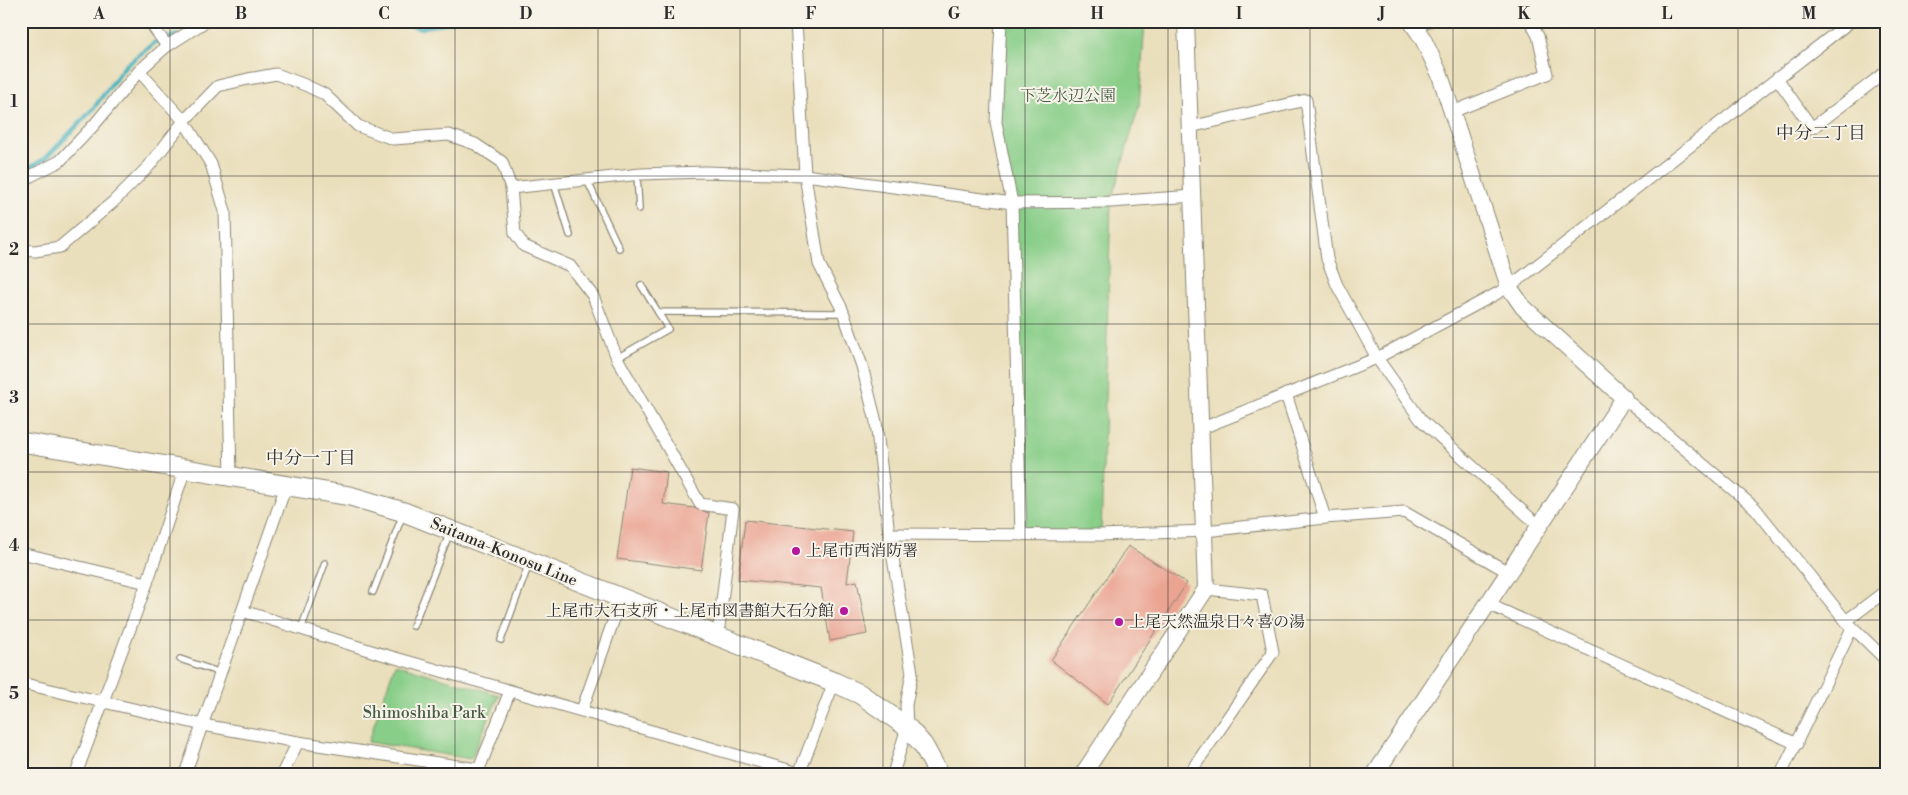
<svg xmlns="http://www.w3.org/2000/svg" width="1908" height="795" viewBox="0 0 1908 795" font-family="'Libre Bodoni','Noto Serif JP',serif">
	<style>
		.green { fill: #88ce88; stroke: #5a7c5a }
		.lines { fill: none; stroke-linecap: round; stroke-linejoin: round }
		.stream { stroke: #41b0bd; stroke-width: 4.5 }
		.building { fill: #eba392 }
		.lane-casing { stroke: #8a8574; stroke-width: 8 }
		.street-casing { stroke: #8a8574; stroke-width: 13 }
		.secondary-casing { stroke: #8a8574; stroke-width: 18 }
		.primary-casing { stroke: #8a8574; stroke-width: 21 }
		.lane { stroke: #fff; stroke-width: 5.5 }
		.street { stroke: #fff; stroke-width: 11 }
		.secondary { stroke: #fff; stroke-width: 16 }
		.primary { stroke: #fff; stroke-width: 19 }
		.grid { fill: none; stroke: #2b2b2b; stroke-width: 1; stroke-opacity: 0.55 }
		.poi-dot { fill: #b5179e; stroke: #f7f3e8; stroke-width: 2 }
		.labels { text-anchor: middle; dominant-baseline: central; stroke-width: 4; stroke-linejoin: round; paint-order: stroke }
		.park-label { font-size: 16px; fill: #475c47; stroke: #f7f3e8 }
		.poi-label { font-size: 16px; fill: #2b2b2b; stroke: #f7f3e8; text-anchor: start }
		.street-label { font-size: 16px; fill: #2b2b2b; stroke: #f7f3e8 }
		.neighbourhood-label { font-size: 18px; fill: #2b2b2b; stroke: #f7f3e8 }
		.neatline { fill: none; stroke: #2b2b2b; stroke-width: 2 }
		.grid-label { font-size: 16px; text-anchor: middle; font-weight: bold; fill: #2b2b2b }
	</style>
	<rect width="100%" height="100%" fill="#f7f3e8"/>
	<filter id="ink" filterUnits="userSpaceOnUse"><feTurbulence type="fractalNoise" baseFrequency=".02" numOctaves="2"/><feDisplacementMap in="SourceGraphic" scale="10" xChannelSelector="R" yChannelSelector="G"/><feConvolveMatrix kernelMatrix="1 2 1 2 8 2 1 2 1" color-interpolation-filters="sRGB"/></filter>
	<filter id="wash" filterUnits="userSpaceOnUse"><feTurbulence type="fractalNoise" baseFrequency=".0096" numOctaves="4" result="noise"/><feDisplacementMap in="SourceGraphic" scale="20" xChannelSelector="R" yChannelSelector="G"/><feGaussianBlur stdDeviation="1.12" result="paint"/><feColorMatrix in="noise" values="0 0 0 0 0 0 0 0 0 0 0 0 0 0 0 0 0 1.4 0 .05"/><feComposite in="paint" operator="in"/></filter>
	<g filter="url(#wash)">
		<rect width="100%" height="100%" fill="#eadfbc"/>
		<!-- green -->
		<g class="green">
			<polygon points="1001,21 1145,21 1139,106 1111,202 1101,535 1021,535 1012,203 996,122"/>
			<polygon points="395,664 499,695 471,759 368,742"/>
		</g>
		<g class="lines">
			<!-- stream -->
			<g class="stream">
				<polyline points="396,21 420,28 454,21"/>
				<polyline points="207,25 222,21"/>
				<polyline points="21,174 47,157 93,109 125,66 154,43 176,35"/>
			</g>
		</g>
		<g id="blocks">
			<!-- building -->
			<g class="building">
				<polygon points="630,467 667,472 663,504 694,508 709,513 701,570 617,559"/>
				<polygon points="745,520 853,532 847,583 857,581 867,634 830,641 821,588 738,580"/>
				<polygon points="1128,546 1187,583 1108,704 1051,660"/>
			</g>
		</g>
	</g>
	<g filter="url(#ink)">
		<use href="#blocks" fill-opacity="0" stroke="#8a8574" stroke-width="1"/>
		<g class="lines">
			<defs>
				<g id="lane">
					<polyline points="637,174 639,209"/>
					<polyline points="587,180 619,248"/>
					<polyline points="554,183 570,235"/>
					<polyline points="641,285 658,312 843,313"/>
					<polyline points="617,358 668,329 658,312"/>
					<polyline points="373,592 403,514"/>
					<polyline points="413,626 450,532"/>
					<polyline points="301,629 325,563"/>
					<polyline points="501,640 529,564"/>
					<polyline points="180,659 221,673"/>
				</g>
				<g id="street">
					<polyline points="149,21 167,46"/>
					<polyline points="796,21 805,175 819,264 842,309 862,366 876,422 889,534 912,673 906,705 907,727 893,774"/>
					<polyline points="1001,21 996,122 1012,203 1021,535"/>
					<polyline points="1415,27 1429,21"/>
					<polyline points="139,71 184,121 211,164 225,211 231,477"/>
					<polyline points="1777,78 1812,128 1887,71"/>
					<polyline points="1452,112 1547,74 1538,36 1530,21"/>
					<polyline points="1190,127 1306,100 1327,259 1337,285 1377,358 1421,420 1538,525"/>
					<polyline points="21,181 60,161 94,125 139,71 167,46 206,21"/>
					<polyline points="511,188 641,174 704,172 805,175 1012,203 1111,202 1193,196"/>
					<polyline points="21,250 35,251 60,247 113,202 149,166 184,121 218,86 248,79 276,74 305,85 324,94 358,126 393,139 449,135 475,144 502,162 511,188 515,233 524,246 570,266 593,296 617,358 700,504 733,509 718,635"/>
					<polyline points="1286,394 1325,518"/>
					<polyline points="1624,398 1755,508 1846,621 1887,661"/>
					<polyline points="1200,429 1377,358 1509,287 1851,21"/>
					<polyline points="889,534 1101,535 1205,531 1325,518 1404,512 1508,572"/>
					<polyline points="21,553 147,583"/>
					<polyline points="1488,604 1797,744"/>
					<polyline points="243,611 378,653 799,773"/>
					<polyline points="1846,621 1887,590"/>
					<polyline points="21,683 203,725 298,742 478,769"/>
					<polyline points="582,710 621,599"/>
					<polyline points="283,772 298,742"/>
					<polyline points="76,774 147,583 185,469"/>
					<polyline points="185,774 286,486"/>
					<polyline points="477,774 510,691"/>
					<polyline points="799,774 834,682"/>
					<polyline points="1189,774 1273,652 1262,595 1206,589"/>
					<polyline points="1781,774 1852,628"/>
				</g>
				<g id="secondary">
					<polyline points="1083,774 1206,589 1186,21"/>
					<polyline points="1375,774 1624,398 1523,307 1509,287 1440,75 1423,39 1411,21"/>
				</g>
				<polyline id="primary" points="21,442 350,496 404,512 834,682 860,694 907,727 923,745 939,774"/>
			</defs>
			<!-- lane casing -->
			<use href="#lane" class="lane-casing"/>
			<!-- street casing -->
			<use href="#street" class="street-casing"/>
			<!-- secondary casing -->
			<use href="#secondary" class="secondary-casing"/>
			<!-- primary casing -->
			<use href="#primary" class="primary-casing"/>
			<!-- lane -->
			<use href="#lane" class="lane"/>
			<!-- street -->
			<use href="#street" class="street"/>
			<!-- secondary -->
			<use href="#secondary" class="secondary"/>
			<!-- primary -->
			<use href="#primary" class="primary"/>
		</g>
	</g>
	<!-- grid -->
	<path class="grid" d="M170 21V774M313 21V774M455 21V774M598 21V774M740 21V774M883 21V774M1025 21V774M1168 21V774M1310 21V774M1453 21V774M1595 21V774M1738 21V774M21 176H1887M21 324H1887M21 472H1887M21 620H1887"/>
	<!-- markers -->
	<g class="poi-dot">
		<circle cx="796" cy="551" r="5"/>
		<circle cx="844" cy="611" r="5"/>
		<circle cx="1119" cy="622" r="5"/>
	</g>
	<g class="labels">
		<!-- park labels -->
		<g class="park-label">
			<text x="1068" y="96">下芝水辺公園</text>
			<text x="424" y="713">Shimoshiba Park</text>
		</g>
		<!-- poi labels -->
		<g class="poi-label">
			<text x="806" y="551">上尾市西消防署</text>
			<text x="834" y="611" text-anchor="end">上尾市大石支所・上尾市図書館大石分館</text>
			<text x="1129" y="622">上尾天然温泉日々喜の湯</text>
		</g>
		<!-- street labels -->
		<g class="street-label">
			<text transform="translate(504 552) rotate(22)">Saitama-Konosu Line</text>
		</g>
		<!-- neighbourhood labels -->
		<g class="neighbourhood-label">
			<text x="1821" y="133">中分二丁目</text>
			<text x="311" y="458">中分一丁目</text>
		</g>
	</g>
	<!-- margin -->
	<rect width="1908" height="795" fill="none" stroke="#f7f3e8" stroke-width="55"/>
	<rect x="28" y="28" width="1852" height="740" class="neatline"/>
	<g class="grid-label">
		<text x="99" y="19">A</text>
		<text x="241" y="19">B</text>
		<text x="384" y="19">C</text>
		<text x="526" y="19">D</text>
		<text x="669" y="19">E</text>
		<text x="811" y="19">F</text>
		<text x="954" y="19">G</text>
		<text x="1097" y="19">H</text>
		<text x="1239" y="19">I</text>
		<text x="1382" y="19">J</text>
		<text x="1524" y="19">K</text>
		<text x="1667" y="19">L</text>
		<text x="1809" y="19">M</text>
		<text x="14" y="107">1</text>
		<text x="14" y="255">2</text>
		<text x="14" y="403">3</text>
		<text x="14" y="551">4</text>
		<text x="14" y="699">5</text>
	</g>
</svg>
